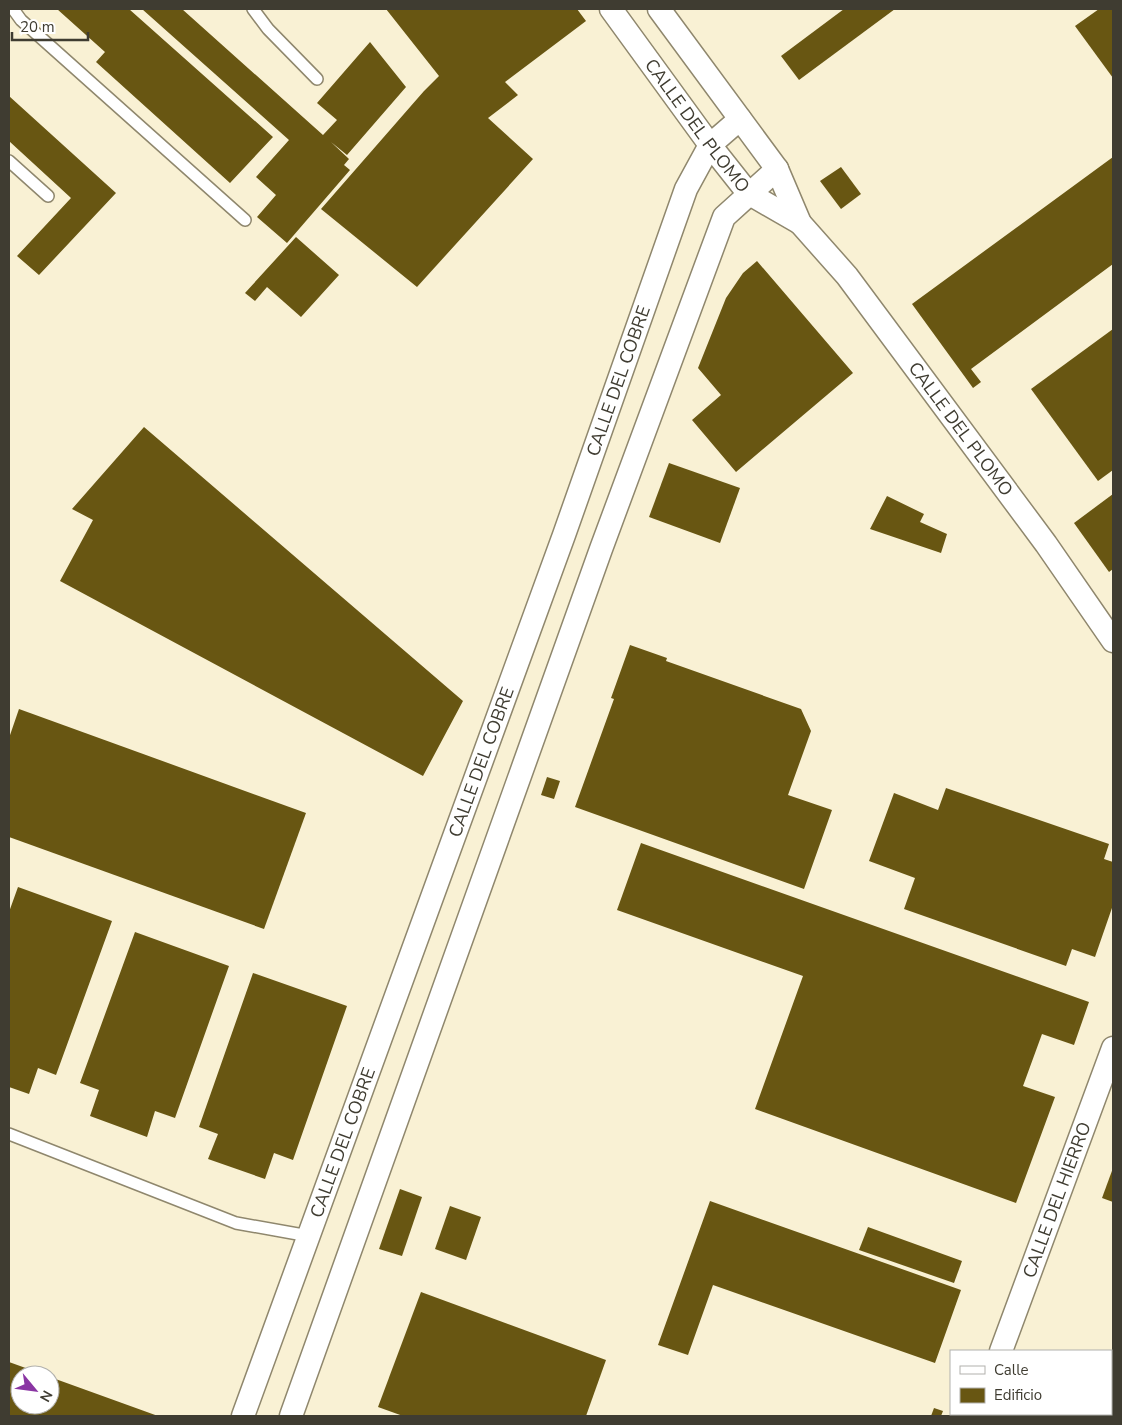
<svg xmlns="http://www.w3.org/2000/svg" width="1122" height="1425" viewBox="0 0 1122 1425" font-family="'Nunito Sans',sans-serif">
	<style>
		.building { fill: #685612 }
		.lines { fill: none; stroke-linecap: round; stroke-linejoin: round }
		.service-casing { stroke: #8f876d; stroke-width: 14 }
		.minor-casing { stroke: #8f876d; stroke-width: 25 }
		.service { stroke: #fff; stroke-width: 11 }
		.minor { stroke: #fff; stroke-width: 22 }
		.labels { text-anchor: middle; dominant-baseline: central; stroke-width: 5; stroke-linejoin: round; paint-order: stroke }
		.street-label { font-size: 18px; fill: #3f3c31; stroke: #fff }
	</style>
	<rect width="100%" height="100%" fill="#f9f1d4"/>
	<!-- building -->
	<g class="building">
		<polygon points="57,9 129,9 273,137 230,183 96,62 105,52"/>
		<polygon points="142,9 182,9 323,135 337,120 317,103 370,42 406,87 347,155 331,142 349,159 344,165 350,170 287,243 257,217 276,195 256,177 289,140"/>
		<polygon points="386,9 577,9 586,21 505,82 518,95 488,118 533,159 417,287 321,209 424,91 439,76"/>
		<polygon points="844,9 895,9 799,80 781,56"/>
		<polygon points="1099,9 1113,9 1113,78 1075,26"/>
		<polygon points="9,96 116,193 39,275 17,256 71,198 9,141"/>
		<polygon points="1113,157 1113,264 971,369 981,382 973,388 912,304"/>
		<polygon points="841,167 861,194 841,209 820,181"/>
		<polygon points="296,237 339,275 301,317 267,287 255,301 245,293"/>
		<polygon points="757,261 853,373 736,472 692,420 721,395 698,368 726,298 743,273"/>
		<polygon points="1113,329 1113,470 1098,481 1031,389"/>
		<polygon points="144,427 463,701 423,776 60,581 93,520 72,509"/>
		<polygon points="669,463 740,488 720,543 649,517"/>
		<polygon points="1113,494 1113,569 1109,572 1074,523"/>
		<polygon points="887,496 924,514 920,522 947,534 941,553 870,529"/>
		<polygon points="630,645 667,658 666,661 801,709 811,731 788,795 832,810 804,889 575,807 614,699 611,698"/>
		<polygon points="19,709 306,813 264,929 9,837 9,738"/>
		<polygon points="547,777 560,781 554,799 541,795"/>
		<polygon points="946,788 1109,844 1104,859 1113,862 1113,905 1095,957 1072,949 1066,966 904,909 915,878 869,861 894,793 938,810"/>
		<polygon points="641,843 1089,1002 1074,1045 1042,1034 1023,1086 1055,1097 1016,1203 755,1109 803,976 617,910"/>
		<polygon points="18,887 112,921 56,1075 38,1068 29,1094 9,1087 9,912"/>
		<polygon points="135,932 229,966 175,1118 155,1111 147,1137 90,1116 99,1090 80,1083"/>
		<polygon points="253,973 347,1006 293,1160 274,1153 265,1179 208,1159 218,1134 199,1127"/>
		<polygon points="1113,1168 1113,1202 1102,1198"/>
		<polygon points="400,1189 422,1197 402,1256 379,1249"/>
		<polygon points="710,1201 961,1290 935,1363 713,1285 688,1355 658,1345"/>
		<polygon points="450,1206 481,1217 466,1260 435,1249"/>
		<polygon points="868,1227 962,1261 954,1283 859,1250"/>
		<polygon points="421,1292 606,1360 586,1416 403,1416 378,1407"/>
		<polygon points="9,1362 45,1375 20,1375 20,1405 50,1405 50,1377 158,1416 9,1416"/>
		<polygon points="1111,1389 1113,1390 1113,1416 1027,1416 1028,1414 1111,1414"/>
		<polygon points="934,1408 943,1411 941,1416 931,1416"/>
	</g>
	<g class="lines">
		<defs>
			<g id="service">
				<polyline points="13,9 21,20 245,220"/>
				<polyline points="253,9 268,29 317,79"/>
				<polyline points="9,161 48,196"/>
				<polyline points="9,1134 236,1223 309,1236"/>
			</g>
			<g id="minor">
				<path id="s1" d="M611 9 710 145 748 193 800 223"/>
				<path id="s2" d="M659 9 777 169 800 223 847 276 1046 544 1113 641"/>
				<path id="s3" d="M1001 1351 1113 1048"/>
				<path id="s4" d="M243 1416 564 535 686 189 710 145 740 119"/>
				<polyline points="291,1416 601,549 724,217 777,169"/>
				<polyline points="977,1416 978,1414"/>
			</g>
		</defs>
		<!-- service casing -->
		<use href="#service" class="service-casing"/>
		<!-- minor casing -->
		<use href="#minor" class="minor-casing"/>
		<!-- service -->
		<use href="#service" class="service"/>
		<!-- minor -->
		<use href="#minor" class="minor"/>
	</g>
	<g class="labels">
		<!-- street labels -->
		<g class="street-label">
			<text stroke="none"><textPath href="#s1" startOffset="145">CALLE DEL PLOMO</textPath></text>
			<text stroke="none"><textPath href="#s4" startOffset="1101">CALLE DEL COBRE</textPath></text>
			<text stroke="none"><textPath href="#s2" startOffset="519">CALLE DEL PLOMO</textPath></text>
			<text stroke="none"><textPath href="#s4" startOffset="696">CALLE DEL COBRE</textPath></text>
			<text stroke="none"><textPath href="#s4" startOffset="291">CALLE DEL COBRE</textPath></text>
			<text stroke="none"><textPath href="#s3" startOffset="161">CALLE DEL HIERRO</textPath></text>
		</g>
	</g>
	<!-- border -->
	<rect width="1122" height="1425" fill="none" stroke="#3f3c31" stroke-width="20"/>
	<!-- legend -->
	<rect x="950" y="1350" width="162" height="65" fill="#ffffff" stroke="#b2b1ad"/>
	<rect x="960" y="1366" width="25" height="8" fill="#ffffff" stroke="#b2b1ad"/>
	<text x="994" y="1375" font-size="15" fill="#3f3c31">Calle</text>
	<rect x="960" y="1388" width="25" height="15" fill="#685612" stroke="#b2b1ad"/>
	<text x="994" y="1400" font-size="15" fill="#3f3c31">Edificio</text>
	<!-- north arrow -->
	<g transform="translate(35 1390) rotate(119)"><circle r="24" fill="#ffffff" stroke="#b2b1ad"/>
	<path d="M0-4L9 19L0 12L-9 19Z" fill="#8a35a3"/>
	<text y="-8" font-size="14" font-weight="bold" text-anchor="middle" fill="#3f3c31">N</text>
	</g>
	<!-- scale -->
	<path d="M12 32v8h76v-8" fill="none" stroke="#3f3c31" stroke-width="2.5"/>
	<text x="20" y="32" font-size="15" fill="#3f3c31" stroke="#ffffff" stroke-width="4" paint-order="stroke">20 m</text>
</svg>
